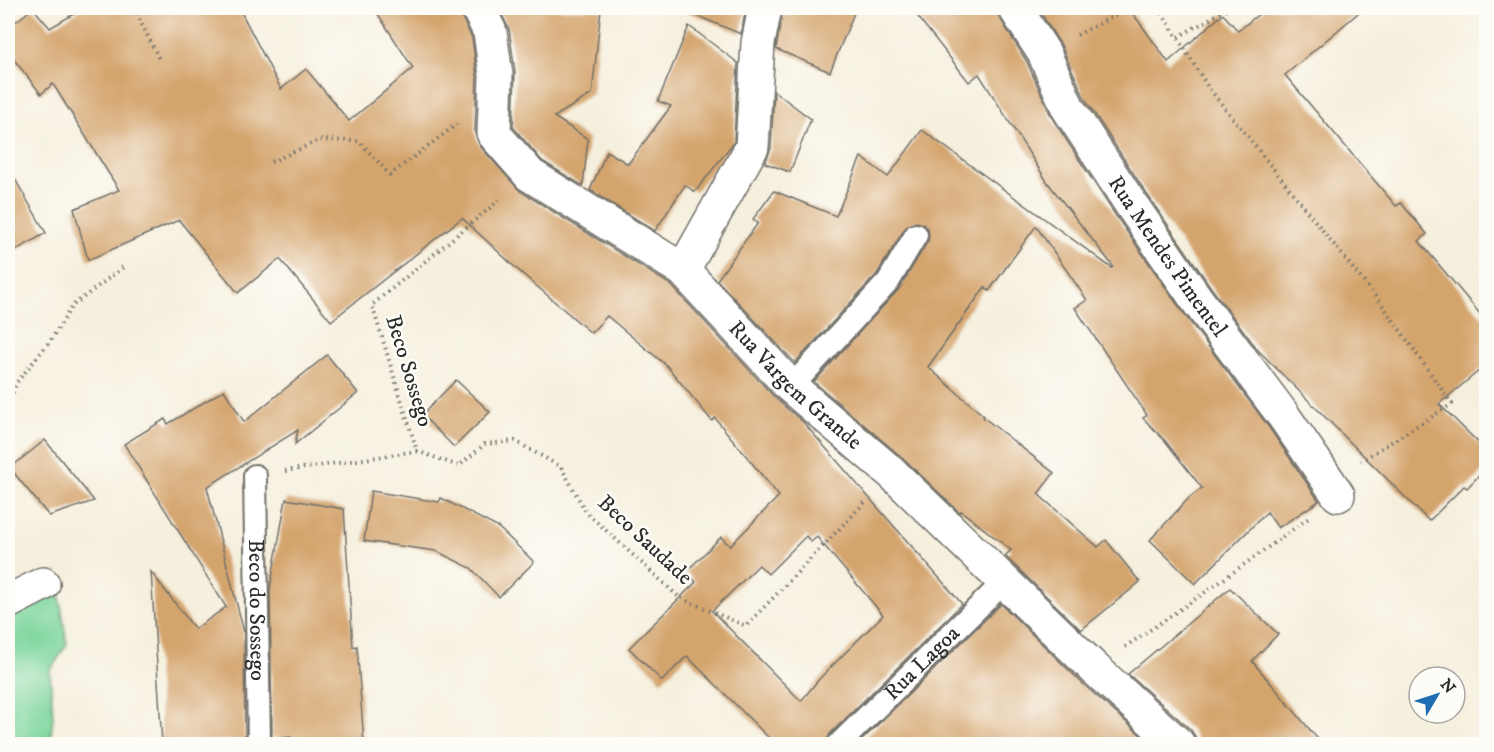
<svg xmlns="http://www.w3.org/2000/svg" width="1494" height="752" viewBox="0 0 1494 752" font-family="'IM FELL DW Pica',serif">
	<style>
		.green { fill: #7bd59b; stroke: #538063; stroke-width: 1.5 }
		.building { fill: #d4a46d; fill-rule: evenodd }
		.lines { fill: none; stroke-linecap: round; stroke-linejoin: round }
		.lane-casing { stroke: #727069; stroke-width: 26 }
		.street-casing { stroke: #727069; stroke-width: 36 }
		.path { stroke: #727069; stroke-width: 4; stroke-dasharray: 1.5 4.5; stroke-linecap: butt }
		.lane { stroke: #fff; stroke-width: 22 }
		.street { stroke: #fff; stroke-width: 33 }
		.labels { text-anchor: middle; dominant-baseline: central; stroke-width: 5; stroke-linejoin: round; paint-order: stroke }
		.street-label { font-size: 22px; fill: #2b2b2b; stroke: #fdfcf7 }
	</style>
	<rect width="100%" height="100%" fill="#fdfcf7"/>
	<filter id="ink" filterUnits="userSpaceOnUse"><feTurbulence type="fractalNoise" baseFrequency=".0167" numOctaves="2"/><feDisplacementMap in="SourceGraphic" scale="12" xChannelSelector="R" yChannelSelector="G"/><feConvolveMatrix kernelMatrix="1 2 1 2 8 2 1 2 1" color-interpolation-filters="sRGB"/></filter>
	<filter id="wash" filterUnits="userSpaceOnUse"><feTurbulence type="fractalNoise" baseFrequency=".008" numOctaves="4" result="noise"/><feDisplacementMap in="SourceGraphic" scale="24" xChannelSelector="R" yChannelSelector="G"/><feGaussianBlur stdDeviation="1.35" result="paint"/><feColorMatrix in="noise" values="0 0 0 0 0 0 0 0 0 0 0 0 0 0 0 0 0 1.4 0 .05"/><feComposite in="paint" operator="in"/></filter>
	<g filter="url(#wash)">
		<rect width="100%" height="100%" fill="#f5efdd"/>
		<!-- green -->
		<polygon class="green" points="56,573 67,644 50,671 53,717 50,744 8,744 8,601"/>
		<g id="blocks">
			<!-- building -->
			<g class="building">
				<path d="M33 8 50 28 84 8H239L281 89 306 69 349 121 413 68 374 8H459L461 16 472 38 477 76 475 133 480 146 520 191 671 285 777 400 803 422 962 604 830 734 826 744H775L687 656 662 681 629 648 696 582 686 572 721 537 730 546 779 496 715 418 712 421 667 366 607 316 591 333 518 270 462 218 331 321 280 259 238 293 179 220 88 260 74 209 119 190 53 84 41 94 8 52V28ZM806 536 811 542 817 537 883 615 820 678 801 701 712 611 759 565 768 574Z"/>
				<polygon points="678,8 746,8 741,34"/>
				<polygon points="783,8 856,8 830,72 776,49"/>
				<polygon points="911,8 994,8 1027,62 1052,118 1114,213 1182,311 1268,426 1319,501 1278,528 1267,512 1195,584 1150,540 1189,498 1202,488 1166,442 1143,418 1147,415 1075,308 1087,300 1036,226 989,291 985,287 928,367 984,416 983,417 1054,473 1038,494 1098,547 1106,540 1140,582 1081,630 1005,556 1011,550 961,511 959,512 905,460 814,382 899,289 928,241 929,236 928,229 923,224 916,222 905,228 877,274 795,363 717,280 758,223 753,219 774,191 836,216 861,157 888,177 922,130 1112,268 1113,266 1048,183 979,74 969,82"/>
				<polygon points="1045,8 1129,8 1168,62 1223,14 1238,31 1266,8 1364,8 1285,75 1396,206 1401,203 1427,234 1419,241 1486,321 1486,365 1439,404 1486,450 1486,468 1467,488 1464,486 1429,521 1258,350 1212,289 1146,193 1085,99 1061,45 1040,12"/>
				<polygon points="499,9 601,9 592,94 554,117 588,139 583,186 542,161 513,127 515,72 509,29"/>
				<polygon points="689,26 738,63 734,142 695,192 685,185 655,231 590,190 607,151 628,164 671,106 658,101"/>
				<polygon points="774,91 811,119 790,172 765,163 771,148"/>
				<polygon points="8,167 46,233 8,255"/>
				<polygon points="327,355 358,393 295,444 298,430 207,487 244,632 245,740 162,744 151,572 195,629 226,607 124,444 165,419 168,424 224,390 244,422"/>
				<polygon points="456,380 490,412 454,447 422,415"/>
				<polygon points="45,440 94,501 49,516 10,468"/>
				<polygon points="371,491 439,502 441,498 499,528 534,562 499,597 471,568 436,551 364,541"/>
				<polygon points="286,499 344,509 353,647 357,646 364,744 292,744 291,737 272,738 270,589"/>
				<polygon points="1230,588 1278,634 1252,661 1322,744 1196,744 1196,738 1191,730 1128,674"/>
				<polygon points="1001,604 1082,683 1151,744 858,744"/>
			</g>
		</g>
	</g>
	<g filter="url(#ink)">
		<use href="#blocks" fill-opacity="0" stroke="#727069" stroke-width="1.5"/>
		<g class="lines">
			<defs>
				<g id="lane">
					<polyline points="791,387 888,282 916,235"/>
					<path id="s1" d="M255 476 259 744"/>
					<path id="s2" d="M839 744 1004 582"/>
				</g>
				<g id="street">
					<path id="s3" d="M478 8 490 32 496 75 494 134 530 175 683 270 791 387 893 474 1095 669 1178 744"/>
					<path id="s4" d="M1015 8 1044 53 1068 108 1130 203 1197 300 1283 415 1338 495"/>
					<polyline points="683,270 752,147 758,43 765,8"/>
					<polyline points="8,602 43,584"/>
				</g>
			</defs>
			<!-- lane casing -->
			<use href="#lane" class="lane-casing"/>
			<!-- street casing -->
			<use href="#street" class="street-casing"/>
			<!-- path -->
			<g class="path">
				<polyline points="134,8 160,61"/>
				<polyline points="1159,8 1208,87 1383,306 1452,404 1361,461"/>
				<polyline points="1077,35 1129,8"/>
				<polyline points="1178,37 1229,8"/>
				<polyline points="271,162 320,140 359,141 390,175 457,124"/>
				<polyline points="8,404 17,382 51,340 72,306 126,265"/>
				<polyline points="417,451 459,466 485,444 515,441 561,467 586,512 680,598 746,626 867,500"/>
				<polyline points="285,471 417,451 372,305 502,198"/>
				<polyline points="1125,647 1210,589 1310,517"/>
			</g>
			<!-- lane -->
			<use href="#lane" class="lane"/>
			<!-- street -->
			<use href="#street" class="street"/>
		</g>
	</g>
	<g class="labels">
		<!-- street labels -->
		<g class="street-label">
			<text stroke="none"><textPath href="#s4" startOffset="292">Rua Mendes Pimentel</textPath></text>
			<text transform="translate(409 371) rotate(73)">Beco Sossego</text>
			<text stroke="none"><textPath href="#s3" startOffset="525">Rua Vargem Grande</textPath></text>
			<text transform="translate(645 540) rotate(43)">Beco Saudade</text>
			<text stroke="none"><textPath href="#s1" startOffset="134">Beco do Sossego</textPath></text>
			<text stroke="none"><textPath href="#s2" startOffset="116">Rua Lagoa</textPath></text>
		</g>
	</g>
	<!-- margin -->
	<rect width="1494" height="752" fill="none" stroke="#fdfcf7" stroke-width="30"/>
	<!-- north arrow -->
	<g transform="translate(1437 695) rotate(51)"><circle r="28" fill="#fdfcf7" stroke="#a9a8a5" stroke-width="1.5"/>
	<path d="M0-4.5L10 22L0 15L-10 22Z" fill="#1f6fb2"/>
	<text y="-9" font-size="16" font-weight="bold" text-anchor="middle" fill="#2b2b2b">N</text>
	</g>
</svg>
